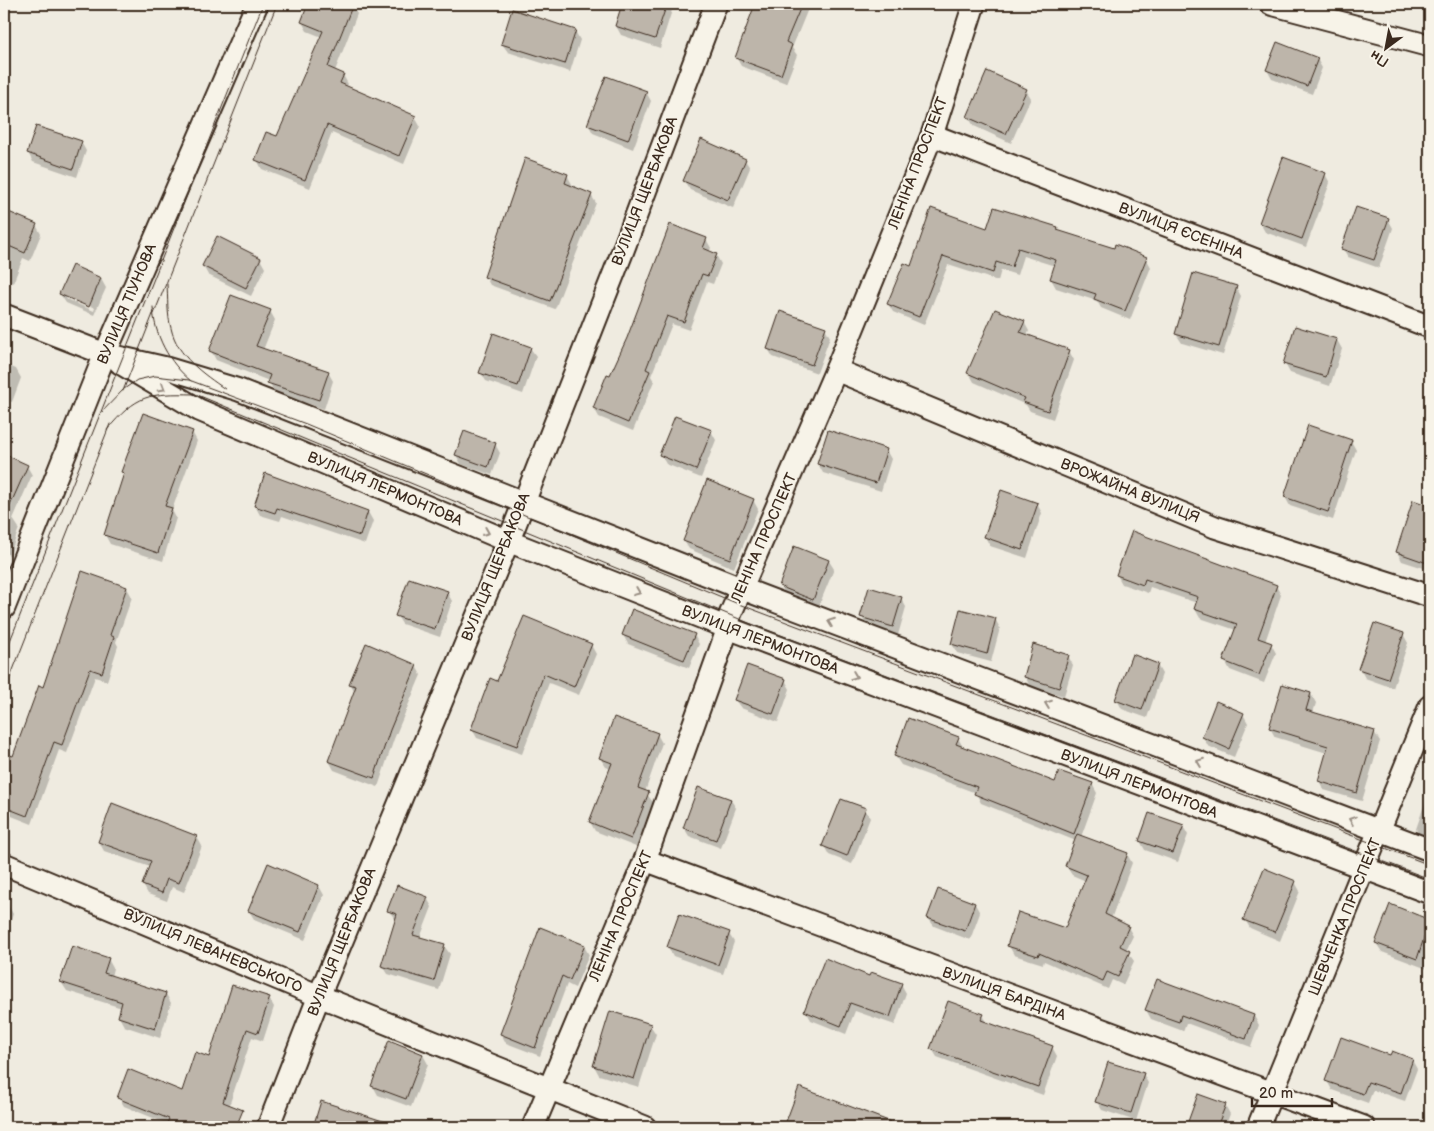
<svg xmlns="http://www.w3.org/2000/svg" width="1434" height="1131" viewBox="0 0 1434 1131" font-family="'Balsamiq Sans',sans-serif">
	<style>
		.shadow { fill: #0003; fill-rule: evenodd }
		.building { fill: #bdb5aa; stroke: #3b2a1e }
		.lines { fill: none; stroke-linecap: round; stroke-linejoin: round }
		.minor-casing { stroke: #3b2a1e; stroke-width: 25 }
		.minor { stroke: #f7f3e8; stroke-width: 21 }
		.tram { stroke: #3b2a1e; stroke-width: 1 }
		.oneway { stroke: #998e83 }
		.labels { text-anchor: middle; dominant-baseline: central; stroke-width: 4; stroke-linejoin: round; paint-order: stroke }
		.street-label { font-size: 15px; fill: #3b2a1e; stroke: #f7f3e8 }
	</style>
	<rect width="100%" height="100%" fill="#efebe0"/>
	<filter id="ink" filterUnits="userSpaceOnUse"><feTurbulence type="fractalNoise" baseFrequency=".02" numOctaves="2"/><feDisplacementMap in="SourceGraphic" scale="10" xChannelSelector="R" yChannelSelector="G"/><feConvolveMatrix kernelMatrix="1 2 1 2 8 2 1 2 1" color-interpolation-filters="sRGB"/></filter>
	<g filter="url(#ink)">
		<!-- shadow -->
		<g class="shadow">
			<polygon points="309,4 352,5 357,14 335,71 343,75 348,84 346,87 415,117 420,126 404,164 332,133 310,188 262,169 257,160 278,137 322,37 307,31 302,22"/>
			<polygon points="623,4 674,4 660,48 621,35 616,26"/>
			<polygon points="757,4 810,4 792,48 797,55 786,83 741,66 736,57"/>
			<polygon points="575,31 580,40 570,72 508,52 502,44"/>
			<polygon points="1317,59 1322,68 1312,94 1272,79 1267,70"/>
			<polygon points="1026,90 1031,98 1011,143 974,126 968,117"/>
			<polygon points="646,92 651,101 633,149 593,133 588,124"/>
			<polygon points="81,142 86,151 77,177 33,162 28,153"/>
			<polygon points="745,160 750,168 733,208 690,190 684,181"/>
			<polygon points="1325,174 1330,183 1306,247 1265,232 1260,223"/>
			<polygon points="567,175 572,184 571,187 591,195 596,203 555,309 490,285 485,276"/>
			<polygon points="6,213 36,225 41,234 30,261 23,258 13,283 4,279 4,218"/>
			<polygon points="1388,219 1393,228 1379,268 1348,257 1343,249"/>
			<polygon points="1058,228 1060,232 1146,258 1151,267 1130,320 1101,308 1097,301 1056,288 1051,279 1055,266 1023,256 1017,275 1001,270 998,281 948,265 924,325 893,312 888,304 911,267 988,230"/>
			<polygon points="706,239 711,248 709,252 716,255 721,264 713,284 707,282 689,330 672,324 651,376 654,381 633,431 599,417 594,408 611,377"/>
			<polygon points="260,259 265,268 251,296 208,275 203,266"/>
			<path d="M101 279 106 288 94 315 66 303 60 294ZM66 296 95 308 94 311 66 299Z"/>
			<polygon points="1236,287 1241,296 1223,355 1182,343 1176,334"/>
			<polygon points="270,311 275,320 263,350 328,372 333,381 324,409 274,392 269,381 216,360 211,351"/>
			<polygon points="1024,322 1029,331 1027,336 1069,351 1074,360 1053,419 1030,411 1026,405 974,382 969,373"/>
			<polygon points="825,328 830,337 817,373 773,357 768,349"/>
			<polygon points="1337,340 1342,349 1330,386 1290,373 1285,364"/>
			<polygon points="530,348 536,356 523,394 486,381 481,373"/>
			<polygon points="4,364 16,369 21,378 12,402 4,399"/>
			<polygon points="711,431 716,440 701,478 666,464 661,455"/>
			<polygon points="192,432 197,441 172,510 176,518 163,561 110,544 105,535 125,476 123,472"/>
			<polygon points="1351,441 1356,450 1333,520 1290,506 1285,497"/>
			<polygon points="495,444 500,453 492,475 461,464 456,455"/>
			<polygon points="886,450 891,459 881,491 823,473 818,464"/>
			<polygon points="4,456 27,466 32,475 13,519 19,528 10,555 4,553"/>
			<polygon points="753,500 758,509 734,568 689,549 684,541"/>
			<polygon points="1414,502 1430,507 1430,570 1402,561 1397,552"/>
			<polygon points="1037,504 1042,513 1027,558 990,546 985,537"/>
			<polygon points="255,506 368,512 373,521 365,544 282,516 280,521 260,515"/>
			<polygon points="829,561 834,569 818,608 785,595 780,586"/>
			<polygon points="82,572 127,588 132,597 116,642 118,646 107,681 95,677 67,753 59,750 32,824 4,813 4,754 14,758 44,689"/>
			<polygon points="1117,575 1276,586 1281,595 1265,642 1271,644 1276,653 1264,683 1230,670 1225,661 1236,630 1200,618 1195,609 1197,603 1150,587 1148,593 1122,584"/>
			<polygon points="447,592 452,601 440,637 402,624 397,616"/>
			<polygon points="901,598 906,607 898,635 867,626 862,617"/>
			<polygon points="995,619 1000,628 991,662 957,653 952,644"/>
			<polygon points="1403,634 1408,643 1393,688 1365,678 1360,669"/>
			<polygon points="623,635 694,635 699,644 689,668 628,644"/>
			<polygon points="591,645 596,654 579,695 549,683 522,754 477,738 472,729 498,682"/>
			<polygon points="1068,656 1073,665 1064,696 1030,686 1025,677"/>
			<polygon points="1157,665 1162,674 1147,718 1122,709 1117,700"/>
			<polygon points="416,666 421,675 394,739 378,787 334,770 329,761 355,692 350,683"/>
			<polygon points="785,680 790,689 778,722 741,708 735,700"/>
			<polygon points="1311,694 1316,703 1313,713 1374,732 1380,741 1362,801 1324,790 1319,781 1327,753 1275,737 1270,728"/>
			<polygon points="1243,714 1248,723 1234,757 1208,746 1203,737"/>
			<polygon points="657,734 662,743 645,792 653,802 636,847 595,831 590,822 611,769 606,767 600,758"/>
			<polygon points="958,738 963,747 1056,784 1092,784 1097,793 1081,837 1127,854 1132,863 1111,919 1128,927 1133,936 1126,950 1134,961 1123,985 1112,980 1108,989 1044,961 1043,964 1014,955 1009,946 1066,930 1086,881 1072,875 1066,866 1076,841 981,803 976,793 901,765 895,756"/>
			<polygon points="1430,788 1430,841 1421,838 1416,829"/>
			<polygon points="731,800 736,808 721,848 689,836 684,828"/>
			<polygon points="865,809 870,818 852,864 829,855 824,846"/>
			<polygon points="1183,826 1188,835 1178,862 1145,850 1140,841"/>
			<polygon points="197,837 202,846 184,892 172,887 167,901 148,894 143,885 150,867 104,851 99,842"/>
			<polygon points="1295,882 1300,891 1280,941 1250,928 1245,920"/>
			<polygon points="319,886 324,895 305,940 254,919 249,911"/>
			<polygon points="427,898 432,907 420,938 444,946 450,954 439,990 388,974 383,966 396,920 388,910"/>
			<polygon points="4,904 8,905 13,914 4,942"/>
			<polygon points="975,904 980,913 970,940 934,926 928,918"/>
			<polygon points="1390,906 1430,921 1430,970 1382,952 1376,943"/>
			<polygon points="729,934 734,942 723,974 673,956 668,947"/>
			<polygon points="584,946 589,955 575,988 567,984 540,1056 506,1043 501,1034"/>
			<polygon points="108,959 113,968 111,977 166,994 171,1003 160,1038 124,1026 119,1017 122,1008 67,991 61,982"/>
			<polygon points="870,977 901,984 906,993 895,1025 855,1011 846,1034 811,1020 806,1011"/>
			<polygon points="269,998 274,1007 263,1041 252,1037 229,1106 235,1115 230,1127 166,1127 168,1124 124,1106 119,1098 183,1092 210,1059"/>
			<polygon points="1146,1010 1254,1016 1259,1025 1251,1047 1186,1023 1183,1031 1151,1019"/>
			<polygon points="983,1015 988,1024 1052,1047 1057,1056 1043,1095 937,1057 932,1049"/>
			<polygon points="650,1025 656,1034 639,1087 599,1075 594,1066"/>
			<polygon points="423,1055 428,1064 411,1107 378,1095 373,1086"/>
			<polygon points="1391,1057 1412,1060 1417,1069 1405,1101 1373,1090 1368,1103 1332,1090 1327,1081"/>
			<polygon points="1143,1074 1148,1083 1136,1121 1102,1110 1097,1102"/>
			<polygon points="799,1089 887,1122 890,1127 785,1127"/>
			<polygon points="1199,1095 1225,1105 1230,1114 1225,1127 1187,1127"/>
			<polygon points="322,1102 372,1126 371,1127 314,1127"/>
		</g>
		<!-- building -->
		<g class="building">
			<polygon points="308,4 353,4 328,67 344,74 340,83 416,116 399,156 327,125 305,180 255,160 266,132 277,136 323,31 301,22"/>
			<polygon points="622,4 667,4 655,39 615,26"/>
			<polygon points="755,4 802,4 786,42 792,45 781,75 735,58"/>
			<polygon points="512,9 576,30 565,64 501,44"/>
			<polygon points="1277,42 1318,58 1307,86 1266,70"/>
			<polygon points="987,71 1027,89 1006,134 967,117"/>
			<polygon points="606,76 647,91 628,140 587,125"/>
			<polygon points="36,126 82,141 73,169 27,153"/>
			<polygon points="701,139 746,159 728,200 683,181"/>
			<polygon points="1283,157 1326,173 1302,239 1259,223"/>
			<polygon points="525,158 568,174 565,183 592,194 550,301 484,277"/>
			<polygon points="994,207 1058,227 1057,230 1114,248 1115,244 1147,257 1125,311 1094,299 1096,294 1050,279 1056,260 1018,248 1012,267 996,262 993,273 943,256 919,317 887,304 904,263 911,266 931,208 987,228"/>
			<polygon points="1356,207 1389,218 1374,260 1341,249"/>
			<polygon points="4,210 37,224 25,253 4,244"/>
			<polygon points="670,224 707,238 703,248 717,254 708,276 702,274 684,322 667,316 646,369 650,371 628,423 593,408 607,374 610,375 627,338"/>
			<polygon points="217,236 261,258 246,288 202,266"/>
			<polygon points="72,265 101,278 89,307 59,294"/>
			<polygon points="1193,273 1237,286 1219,347 1175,334"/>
			<polygon points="231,295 271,310 256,346 329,371 319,400 267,383 270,375 209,351"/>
			<polygon points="995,309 1025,321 1020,332 1070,350 1048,411 1023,402 1025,398 967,373"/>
			<polygon points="780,311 826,327 812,365 767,349"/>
			<polygon points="1295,326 1337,339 1326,377 1283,364"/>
			<polygon points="493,333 531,347 518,386 479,373"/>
			<polygon points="143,413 193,431 165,506 172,508 158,553 104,535 124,473 121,472"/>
			<polygon points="675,416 712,430 696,470 659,455"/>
			<polygon points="1308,425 1352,440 1328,512 1284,497"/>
			<polygon points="828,430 887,449 876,483 817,464"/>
			<polygon points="464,431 496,443 488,467 455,455"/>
			<polygon points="4,454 28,465 4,519"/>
			<polygon points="265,473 368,511 360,536 277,508 275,513 254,506"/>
			<polygon points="707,480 754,499 730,559 683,541"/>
			<polygon points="1001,490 1038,503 1022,550 984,537"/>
			<polygon points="1413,500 1430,506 1430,564 1396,552"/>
			<polygon points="1132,531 1277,585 1258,638 1272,643 1259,675 1223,661 1237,624 1194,609 1198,597 1145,579 1143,585 1116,575"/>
			<polygon points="794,546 829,560 813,600 779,586"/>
			<polygon points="82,571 127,587 110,635 114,637 102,673 90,669 62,745 54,742 27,816 4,807 4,753 13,756 39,685 43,687"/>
			<polygon points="409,578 448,591 435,629 395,616"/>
			<polygon points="869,587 902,597 893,627 860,617"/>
			<polygon points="632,609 695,634 684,660 622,635"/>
			<polygon points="960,609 996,618 987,654 951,644"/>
			<polygon points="524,616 592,644 574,687 544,674 517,746 471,729 490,678 497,681"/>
			<polygon points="1374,623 1404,633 1388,679 1358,669"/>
			<polygon points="366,643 417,665 390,730 374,778 328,761 356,686 349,684"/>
			<polygon points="1033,644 1069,655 1059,688 1024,677"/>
			<polygon points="1132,654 1158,664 1142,710 1115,700"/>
			<polygon points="747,665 786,679 773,714 734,700"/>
			<polygon points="1282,684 1311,693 1306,710 1375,731 1357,793 1318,781 1328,746 1269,728"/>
			<polygon points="1216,701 1244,713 1229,749 1202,737"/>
			<polygon points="614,717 658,733 638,788 649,792 631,839 589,822 612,763 599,758"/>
			<polygon points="908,718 959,737 956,744 1055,782 1059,771 1093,783 1074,834 974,794 977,787 894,756"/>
			<polygon points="698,787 731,799 716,840 683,828"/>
			<polygon points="841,799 866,808 847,856 822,846"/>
			<polygon points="112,803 197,836 179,883 167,879 162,893 142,885 151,861 98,842"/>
			<polygon points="1149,813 1184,825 1173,853 1139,841"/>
			<polygon points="1077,834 1128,853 1105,914 1129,926 1120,946 1130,951 1118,977 1107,972 1103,981 1039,953 1038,956 1007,946 1018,912 1065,928 1087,875 1065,866"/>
			<polygon points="268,863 319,885 300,932 248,911"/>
			<polygon points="1264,868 1296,881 1275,932 1243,920"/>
			<polygon points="397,885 428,897 413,935 445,944 434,981 381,966 397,914 387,911"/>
			<polygon points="938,889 975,903 965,931 927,918"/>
			<polygon points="1390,904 1430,920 1417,959 1375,943"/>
			<polygon points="679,914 730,932 718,965 667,947"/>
			<polygon points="540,927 585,945 570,980 562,976 535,1048 500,1034"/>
			<polygon points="72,946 109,958 104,973 166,993 155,1029 118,1017 122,1002 60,982"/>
			<polygon points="825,958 869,976 871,972 902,983 890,1017 850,1003 841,1026 804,1011"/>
			<polygon points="1157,979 1254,1015 1246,1039 1181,1015 1179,1022 1145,1010"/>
			<polygon points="232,985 270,997 258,1033 247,1029 223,1102 243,1110 236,1127 165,1127 169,1119 117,1098 128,1069 182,1091 195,1052 209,1057"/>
			<polygon points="948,1001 984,1014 981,1020 1053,1046 1038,1087 930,1049"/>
			<polygon points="610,1011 651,1024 634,1079 593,1066"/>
			<polygon points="1341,1037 1390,1055 1392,1051 1413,1059 1401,1093 1368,1082 1363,1094 1325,1081"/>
			<polygon points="389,1040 423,1054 406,1099 371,1086"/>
			<polygon points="1108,1062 1144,1073 1131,1113 1095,1102"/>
			<polygon points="799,1087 899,1125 898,1127 784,1127"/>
			<polygon points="1198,1094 1226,1104 1217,1127 1186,1127"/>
			<polygon points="321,1101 389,1123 388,1127 313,1127"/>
		</g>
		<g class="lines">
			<defs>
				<g id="minor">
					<polyline points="1271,4 1430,46"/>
					<polyline points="932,135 1430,327"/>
					<polyline points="4,315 105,354 166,368 239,390 743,589 1430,850"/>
					<polyline points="120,363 199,410 508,541 728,628 1430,893"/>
					<polyline points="836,370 1215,527 1430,596"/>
					<polyline points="4,608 105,354 257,4"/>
					<polyline points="645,860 1364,1127"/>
					<polyline points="4,864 319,996 645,1127"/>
					<polyline points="268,1127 319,996 515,525 622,253 716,4"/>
					<polyline points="533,1127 645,860 728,628 730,615 836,370 932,135 974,4"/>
					<polyline points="1258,1127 1430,706"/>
				</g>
			</defs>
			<!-- minor casing -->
			<use href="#minor" class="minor-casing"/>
			<!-- minor -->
			<use href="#minor" class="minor"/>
			<!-- tram -->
			<g class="tram">
				<path d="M167 284C168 298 167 315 171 328 177 356 203 374 225 389"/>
				<path d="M153 307C154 335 169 363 191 381"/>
				<polyline points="154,314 277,4"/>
				<polyline points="123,391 153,314"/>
				<polyline points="99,415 124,389 137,380 155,376 189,380 306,424 736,603 1430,865"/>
				<path d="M107 430C137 394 149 393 195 394L749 623 1430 879"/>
				<polyline points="4,656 263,4"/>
				<polyline points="4,693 110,424"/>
			</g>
		</g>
		<!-- one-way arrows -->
		<defs><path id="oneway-chevron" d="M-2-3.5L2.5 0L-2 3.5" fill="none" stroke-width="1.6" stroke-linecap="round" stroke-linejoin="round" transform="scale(1.25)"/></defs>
		<g class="oneway">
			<use href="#oneway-chevron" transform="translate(162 388) rotate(31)"/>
			<use href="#oneway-chevron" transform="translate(486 532) rotate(23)"/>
			<use href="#oneway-chevron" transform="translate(637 592) rotate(22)"/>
			<use href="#oneway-chevron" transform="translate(831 622) rotate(-159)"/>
			<use href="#oneway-chevron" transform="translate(854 676) rotate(21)"/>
			<use href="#oneway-chevron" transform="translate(1048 704) rotate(-159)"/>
			<use href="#oneway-chevron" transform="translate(1200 762) rotate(-159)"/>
			<use href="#oneway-chevron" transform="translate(1352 820) rotate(-159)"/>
		</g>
	</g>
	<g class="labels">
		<!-- street labels -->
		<g class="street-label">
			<text transform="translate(918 163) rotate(-69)">ЛЕНІНА ПРОСПЕКТ</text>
			<text transform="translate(645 191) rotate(-69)">ВУЛИЦЯ ЩЕРБАКОВА</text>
			<text transform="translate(1181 231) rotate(21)">ВУЛИЦЯ ЄСЕНІНА</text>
			<text transform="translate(127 304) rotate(-67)">ВУЛИЦЯ ТІУНОВА</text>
			<text transform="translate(385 489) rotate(23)">ВУЛИЦЯ ЛЕРМОНТОВА</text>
			<text transform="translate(1130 491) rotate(22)">ВРОЖАЙНА ВУЛИЦЯ</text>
			<text transform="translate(764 538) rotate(-66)">ЛЕНІНА ПРОСПЕКТ</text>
			<text transform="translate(496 567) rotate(-68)">ВУЛИЦЯ ЩЕРБАКОВА</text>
			<text transform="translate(760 640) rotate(21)">ВУЛИЦЯ ЛЕРМОНТОВА</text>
			<text transform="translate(1139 784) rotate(21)">ВУЛИЦЯ ЛЕРМОНТОВА</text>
			<text transform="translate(621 916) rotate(-67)">ЛЕНІНА ПРОСПЕКТ</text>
			<text transform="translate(1345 917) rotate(-68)">ШЕВЧЕНКА ПРОСПЕКТ</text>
			<text transform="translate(342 942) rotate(-68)">ВУЛИЦЯ ЩЕРБАКОВА</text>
			<text transform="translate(213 951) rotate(23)">ВУЛИЦЯ ЛЕВАНЕВСЬКОГО</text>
			<text transform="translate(1004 994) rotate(20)">ВУЛИЦЯ БАРДІНА</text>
		</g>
	</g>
	<!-- margin -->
	<rect width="1434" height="1131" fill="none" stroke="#f7f3e8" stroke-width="20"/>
	<rect x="10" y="10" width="1414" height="1111" fill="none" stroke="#3b2a1e" stroke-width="2" filter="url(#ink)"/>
	<!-- north arrow -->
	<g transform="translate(1386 48) rotate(212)" stroke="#f7f3e8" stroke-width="4" paint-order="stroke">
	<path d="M0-4L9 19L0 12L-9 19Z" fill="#3b2a1e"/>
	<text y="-8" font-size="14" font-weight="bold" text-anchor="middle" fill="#3b2a1e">Пн</text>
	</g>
	<!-- scale -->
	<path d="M1252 1098v8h80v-8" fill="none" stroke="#3b2a1e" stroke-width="2.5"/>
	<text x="1259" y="1098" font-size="15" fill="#3b2a1e" stroke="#f7f3e8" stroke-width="4" paint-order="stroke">20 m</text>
</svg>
